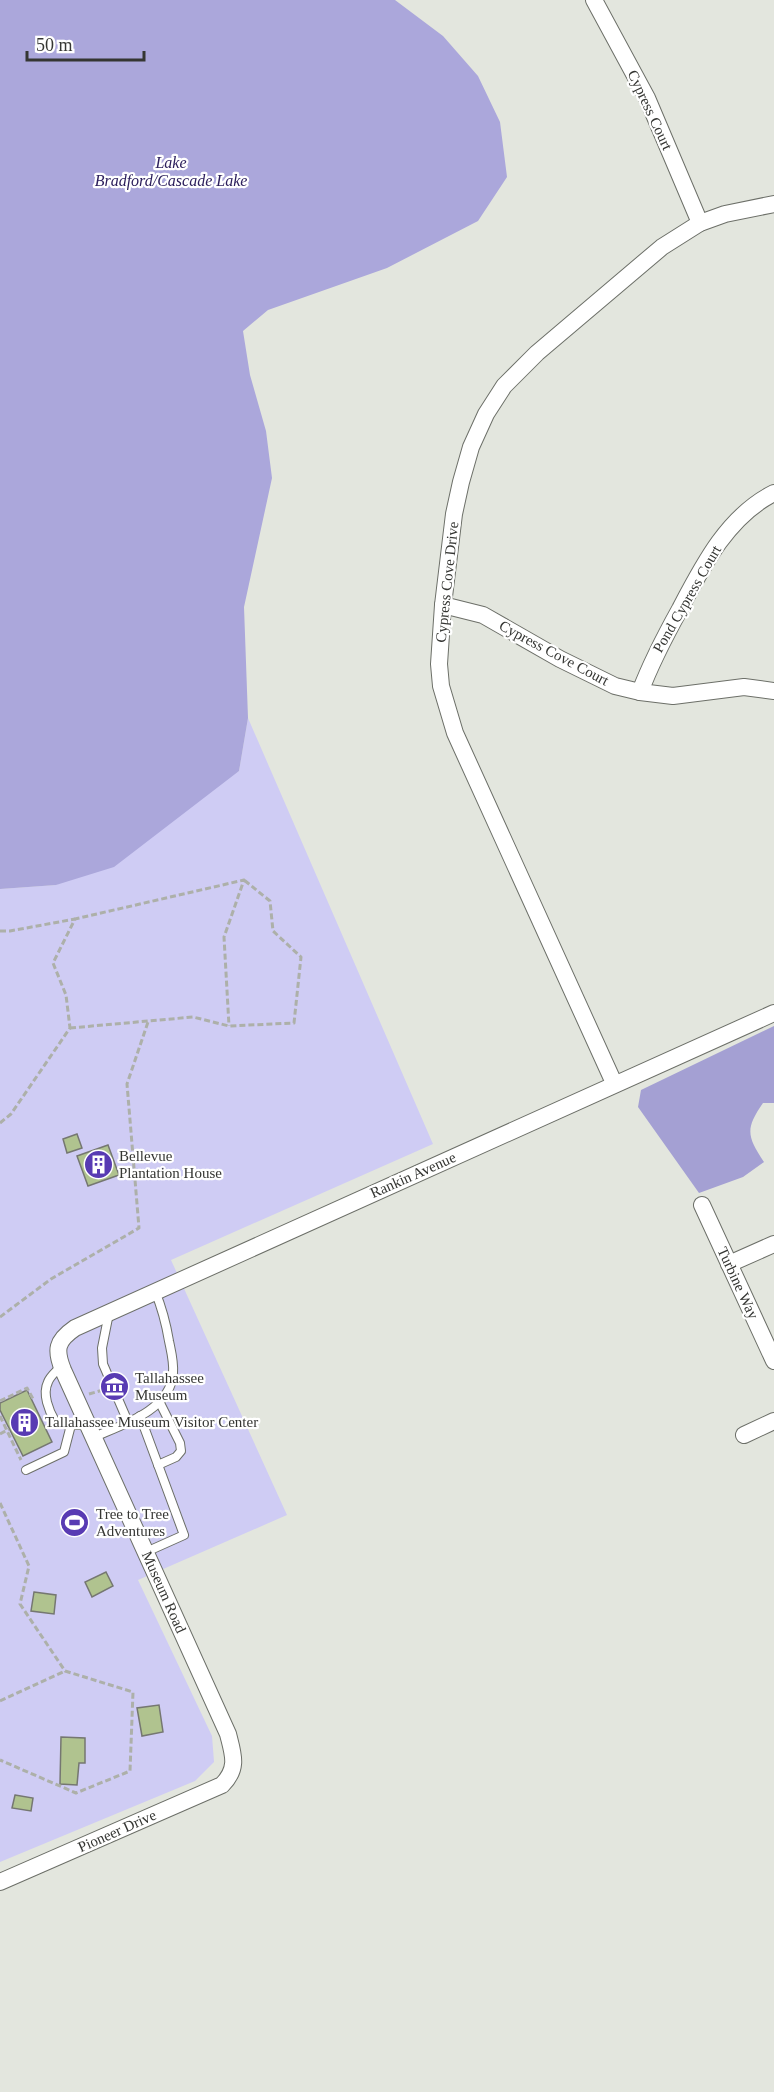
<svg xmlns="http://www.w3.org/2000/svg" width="774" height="2092" viewBox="0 0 774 2092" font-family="'Times New Roman',serif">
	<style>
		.green { fill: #cfccf4 }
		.forest { fill: #a4a0d3 }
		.water { fill: #aba7db }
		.building { fill: #b0c38f; stroke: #757771; stroke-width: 1.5 }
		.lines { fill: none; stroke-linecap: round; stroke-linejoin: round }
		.service-casing { stroke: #6c6f68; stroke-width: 10 }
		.minor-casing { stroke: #6c6f68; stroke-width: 18 }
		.path { stroke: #adb0a9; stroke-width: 3; stroke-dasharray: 6 3; stroke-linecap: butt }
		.service { stroke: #fff; stroke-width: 8 }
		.minor { stroke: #fff; stroke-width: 16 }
		.labels { text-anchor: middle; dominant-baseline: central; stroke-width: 4.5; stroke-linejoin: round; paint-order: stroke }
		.street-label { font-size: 15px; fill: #353633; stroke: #fff }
		.poi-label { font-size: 15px; fill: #353633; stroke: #fff; text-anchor: start }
		.water-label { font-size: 16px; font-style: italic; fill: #2d205d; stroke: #fff }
	</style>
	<rect width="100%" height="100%" fill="#e3e6de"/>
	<!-- green -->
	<polygon class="green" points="248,718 433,1144 171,1260 287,1515 138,1580 212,1736 214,1762 195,1781 0,1862 0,889 56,885 239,771"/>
	<!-- forest -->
	<path class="forest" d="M774 1026V1103H763C745 1129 747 1136 764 1162L743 1177 699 1193 638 1107 641 1090Z"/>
	<!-- water -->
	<polygon class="water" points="0,0 395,0 443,36 478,76 500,122 507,177 478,221 387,268 268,310 243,331 250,375 266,431 272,478 244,607 248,718 239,771 114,867 56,885 0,889"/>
	<!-- building -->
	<g class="building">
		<polygon points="77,1134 82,1148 67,1153 63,1139"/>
		<polygon points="108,1145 119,1175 88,1186 77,1156"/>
		<polygon points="27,1390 52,1442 23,1456 0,1410 0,1403"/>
		<polygon points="106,1572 113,1586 92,1597 85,1582"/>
		<polygon points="34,1592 56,1595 54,1614 31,1611"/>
		<polygon points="159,1705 163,1732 142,1736 137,1708"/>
		<polygon points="61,1737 85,1738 85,1763 79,1763 77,1785 60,1784"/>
		<polygon points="15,1795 33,1798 31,1811 12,1808"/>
	</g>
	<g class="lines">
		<defs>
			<g id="service">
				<polyline points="109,1313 102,1348 103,1364 128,1422"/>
				<path d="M61 1366C57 1371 50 1376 48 1382 42 1394 49 1411 55 1421L67 1425H88"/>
				<polyline points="140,1416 184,1535 146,1552"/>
				<path d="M94 1437C122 1425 171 1410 173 1373 174 1362 171 1351 169 1341 166 1323 162 1308 155 1291"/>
				<polyline points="158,1465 176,1457 181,1451 180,1443 159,1401"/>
				<polyline points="26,1470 64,1452 71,1425"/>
			</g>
			<g id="minor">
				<polyline points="594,0 647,98 700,223"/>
				<polyline points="443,605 483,615 560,659 615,686 640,692 673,696 744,687 774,691"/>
				<path d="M640 692C651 663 665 636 680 609 703 565 728 516 774 493"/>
				<polyline points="614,1083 455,733 441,686 439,664 443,605 454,514 461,482 471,447 486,414 504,386 537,353 662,247 700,223 725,214 774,204"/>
				<polyline points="702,1205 774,1361"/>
				<polyline points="729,1264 774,1244"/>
				<polyline points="744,1435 774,1421"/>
				<path d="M0 1882 222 1785C239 1768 233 1754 228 1734L63 1370C55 1350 56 1341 75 1328L774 1013"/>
			</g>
		</defs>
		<!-- service casing -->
		<use href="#service" class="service-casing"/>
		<!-- minor casing -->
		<use href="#minor" class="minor-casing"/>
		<!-- path -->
		<g class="path">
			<polyline points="0,931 10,931 75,919"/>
			<polyline points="70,1028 193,1017 229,1026 294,1023 301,957 273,931 270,901 244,880"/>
			<polyline points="0,1123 11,1114 70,1028 66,995 53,963 75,919 244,880 224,937 229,1026"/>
			<polyline points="0,1317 51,1279 139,1228 127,1084 148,1022"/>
			<polyline points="89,1394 103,1390"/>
			<polyline points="0,1401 27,1388 33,1399"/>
			<polyline points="0,1416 21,1460"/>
			<polyline points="0,1434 9,1429"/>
			<polyline points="0,1503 29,1566 20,1604 65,1671 133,1692 130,1771 76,1793 0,1760"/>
			<polyline points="0,1701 65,1671"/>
		</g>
		<!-- service -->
		<use href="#service" class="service"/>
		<!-- minor -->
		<use href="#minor" class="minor"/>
	</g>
	<!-- icons -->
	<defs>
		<symbol id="building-disc" viewBox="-11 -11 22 22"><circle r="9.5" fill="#583bb3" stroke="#fff"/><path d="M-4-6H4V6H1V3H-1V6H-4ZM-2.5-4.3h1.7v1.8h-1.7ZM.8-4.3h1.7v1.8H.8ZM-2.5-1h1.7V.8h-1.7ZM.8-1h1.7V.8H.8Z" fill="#fff"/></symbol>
		<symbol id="museum-disc" viewBox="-11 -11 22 22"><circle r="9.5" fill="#583bb3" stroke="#fff"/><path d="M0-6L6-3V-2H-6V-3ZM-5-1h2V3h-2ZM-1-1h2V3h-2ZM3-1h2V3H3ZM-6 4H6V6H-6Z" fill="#fff"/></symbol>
		<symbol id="stadium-disc" viewBox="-11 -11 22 22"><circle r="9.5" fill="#583bb3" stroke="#fff"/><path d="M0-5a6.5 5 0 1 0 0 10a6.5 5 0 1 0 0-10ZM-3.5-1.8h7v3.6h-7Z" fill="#fff"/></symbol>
	</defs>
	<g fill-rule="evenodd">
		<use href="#building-disc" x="82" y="1148" width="33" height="33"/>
		<use href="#museum-disc" x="98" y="1370" width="33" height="33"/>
		<use href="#building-disc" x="8" y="1406" width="33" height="33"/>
		<use href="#stadium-disc" x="58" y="1506" width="33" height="33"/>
	</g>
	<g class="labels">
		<!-- street labels -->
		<g class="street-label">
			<text transform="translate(650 110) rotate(65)">Cypress Court</text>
			<text transform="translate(447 582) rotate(-84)">Cypress Cove Drive</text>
			<text transform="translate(687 599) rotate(-60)">Pond Cypress Court</text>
			<text transform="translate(554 653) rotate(28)">Cypress Cove Court</text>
			<text transform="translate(413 1175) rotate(-24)">Rankin Avenue</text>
			<text transform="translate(738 1283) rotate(65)">Turbine Way</text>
			<text transform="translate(164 1592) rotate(66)">Museum Road</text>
			<text transform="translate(117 1831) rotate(-24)">Pioneer Drive</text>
		</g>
		<!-- poi labels -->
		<g class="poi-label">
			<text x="119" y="1156">Bellevue<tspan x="119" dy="17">Plantation House</tspan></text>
			<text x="135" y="1378">Tallahassee<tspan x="135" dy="17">Museum</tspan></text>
			<text x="45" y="1422">Tallahassee Museum Visitor Center</text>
			<text x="96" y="1514">Tree to Tree<tspan x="96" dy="17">Adventures</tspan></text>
		</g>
		<!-- water labels -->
		<g class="water-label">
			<text x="171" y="162">Lake<tspan x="171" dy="18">Bradford/Cascade Lake</tspan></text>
		</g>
	</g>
	<!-- scale -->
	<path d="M27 51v9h117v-9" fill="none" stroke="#353633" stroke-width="3"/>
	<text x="36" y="51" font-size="18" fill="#353633" stroke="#ffffff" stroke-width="4.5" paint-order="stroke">50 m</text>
</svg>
